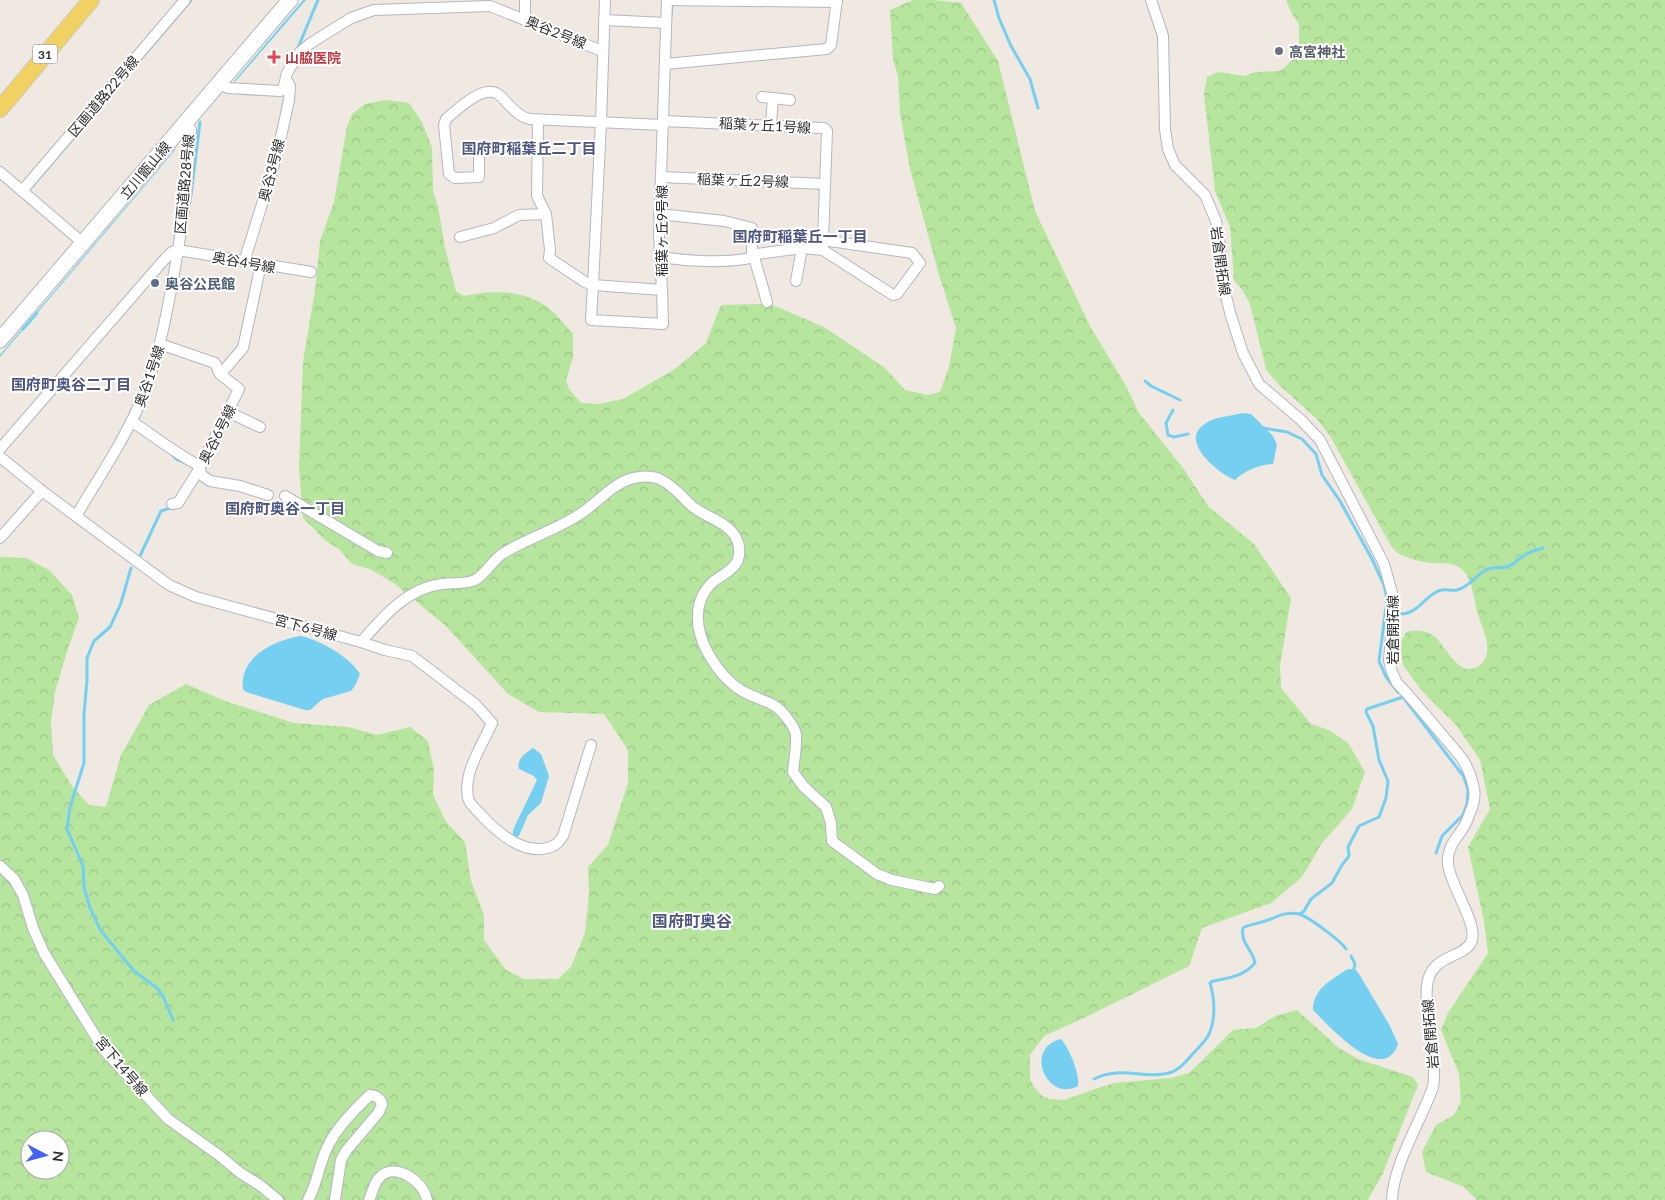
<svg xmlns="http://www.w3.org/2000/svg" width="1665" height="1200" viewBox="0 0 1665 1200" font-family="Lato,'Noto Sans JP',sans-serif">
	<style>
		.forest { fill: url(#forest-crowns); fill-rule: evenodd }
		.water { fill: #75cff0 }
		.lines { fill: none; stroke-linecap: round; stroke-linejoin: round }
		.stream { stroke: #75cff0; stroke-width: 3 }
		.street-casing { stroke: #b4b7c1; stroke-width: 12 }
		.secondary-casing { stroke: #b4b7c1; stroke-width: 17 }
		.primary-casing { stroke: #c9c9c9; stroke-width: 18 }
		.street { stroke: #fff; stroke-width: 10 }
		.secondary { stroke: #fff; stroke-width: 15 }
		.primary { stroke: #f2d163; stroke-width: 16 }
		.worship-dot { fill: #6b7280; stroke: #fff; stroke-width: 2 }
		.health-dot { fill: #e0444e; stroke: #fff; stroke-width: 2 }
		.service-dot { fill: #5c6f8a; stroke: #fff; stroke-width: 2 }
		.labels { text-anchor: middle; dominant-baseline: central; stroke-width: 4; stroke-linejoin: round; paint-order: stroke }
		.shield { fill: #fff; stroke: #6d6d6d; stroke-width: 1 }
		.shield-label { font-size: 12px; font-weight: bold; fill: #2e2e2e }
		.street-label { font-size: 14px; fill: #2e2e2e; stroke: #fff }
		.worship-label { font-size: 14px; font-weight: bold; fill: #5b616d; stroke: #fff; text-anchor: start }
		.health-label { font-size: 14px; font-weight: bold; fill: #be3a42; stroke: #fff; text-anchor: start }
		.service-label { font-size: 14px; font-weight: bold; fill: #4e5e75; stroke: #fff; text-anchor: start }
		.neighbourhood-label { font-size: 15px; font-weight: bold; fill: #4d5680; stroke: #fff }
		.quarter-label { font-size: 16px; font-weight: bold; fill: #4d5680; stroke: #fff }
	</style>
	<defs>
		<pattern id="forest-crowns" width="20" height="18" patternUnits="userSpaceOnUse" patternTransform="scale(1.25)"><rect width="20" height="18" fill="#b6e59e"/><path d="M2 6a3 3 0 1 1 6 0M12 15a3 3 0 1 1 6 0" fill="none" stroke="#9dc588"/></pattern>
	</defs>
	<rect width="100%" height="100%" fill="#efe9e1"/>
	<!-- forest -->
	<g class="forest">
		<path d="M913 0H933L961 3 998 61 1035 211 1090 326 1126 386 1139 413 1183 468 1208 506 1254 544 1291 598 1280 666 1281 688 1311 724 1329 730 1348 743 1365 772 1352 809 1322 843 1302 877 1271 903 1202 928 1189 966 1090 1015 1044 1036 1030 1055V1079L1034 1087 1042 1096 1050 1099 1064 1100 1095 1089 1114 1083 1171 1078 1189 1073 1233 1030 1256 1028 1275 1016 1297 1010 1339 1048 1358 1059 1413 1077 1418 1085 1383 1173 1368 1200H0V557L26 558 49 570 72 595 79 618 68 648 55 692 51 722 53 755 72 786 89 805 106 807 121 755 149 705 186 684 225 701 294 723 348 727 377 735 410 727 428 741 434 770 433 795 446 822 465 842 471 881 484 915V940L506 970 524 979H558L571 967 585 933 589 893 588 867 608 845 628 783V750L604 714 539 712 508 694 446 626 395 584 372 570 352 564 340 550 325 540 303 518 299 466 303 362 315 290 320 241 334 202 347 127 352 114 365 104 386 100 409 103 422 122 432 148 433 191 438 207 445 248 456 291 464 296C490 290 519 290 543 304 555 312 564 324 573 334V358L566 380 569 389 581 403 599 404 623 399 675 369 706 343 721 305 770 304 824 327 885 368 905 390 928 395 940 392 949 367 956 328 939 275 910 169 900 114 898 76 893 59 890 10ZM30 1140H60V1170H30Z"/>
		<path d="M1286 0H1665V1200H1477L1464 1187 1426 1172 1422 1152 1436 1125 1454 1115 1461 1101 1459 1074 1441 1030 1448 1013 1488 953 1484 921 1468 847 1490 809 1480 760 1456 725 1422 691 1403 665 1401 649 1402 640 1406 632C1416 630 1426 630 1435 637 1445 645 1457 675 1475 668 1482 666 1487 658 1487 651 1489 638 1481 626 1478 614 1474 601 1473 585 1466 574 1464 571 1460 567 1457 566 1449 562 1440 564 1431 563 1421 562 1406 558 1398 553 1395 551 1392 547 1390 544L1330 436 1317 419 1279 385 1266 369 1250 304 1243 291 1234 280 1230 227 1215 191 1204 94 1207 77 1218 72 1244 76 1257 72 1280 71 1294 59 1299 44V24L1292 14Z"/>
	</g>
	<!-- water -->
	<g class="water">
		<polygon points="191,0 193,0 31,190 31,187"/>
		<polygon points="303,0 306,0 235,82 234,81"/>
		<polygon points="175,149 176,149 0,357 0,355"/>
		<path d="M1242 413 1251 414 1273 436 1277 445 1273 464C1260 465 1245 470 1235 480 1219 474 1181 443 1202 426 1213 416 1229 417 1242 413Z"/>
		<path d="M301 636C321 641 349 656 360 674L356 684 351 691 323 699 310 710H305L246 692 243 689C239 657 274 640 301 636Z"/>
		<path d="M533 748 541 754 549 776 541 803 528 815 519 836 515 837 513 834V830L537 780 534 776 519 769C516 759 526 753 533 748Z"/>
		<path d="M1350 969 1356 970 1359 974 1390 1026 1398 1044C1383 1087 1329 1026 1313 1010 1313 989 1330 981 1346 970Z"/>
		<path d="M1061 1039C1069 1048 1080 1074 1078 1086 1047 1103 1023 1048 1061 1039Z"/>
	</g>
	<g class="lines">
		<!-- stream -->
		<g class="stream">
			<polyline points="994,0 999,18 1011,46 1030,79 1038,108"/>
			<polyline points="671,16 672,5"/>
			<polyline points="297,50 318,0"/>
			<polyline points="191,195 200,122"/>
			<polyline points="23,329 37,313"/>
			<polyline points="158,368 163,352"/>
			<polyline points="1145,381 1151,386 1180,400"/>
			<polyline points="1173,410 1166,423 1168,435 1174,437 1188,434"/>
			<polyline points="1262,428 1287,432 1302,439 1316,454 1322,475 1340,501 1372,559 1384,585 1387,599 1379,661 1386,677 1398,692"/>
			<polyline points="172,454 176,459 187,464"/>
			<polyline points="140,556 161,511 170,508"/>
			<polyline points="131,568 121,603 110,627 94,641 87,658 87,680 84,714 84,763 70,807 67,829 83,866 84,887 90,908 101,931 134,971 157,988 163,996 173,1020"/>
			<path d="M1399 614C1417 615 1423 598 1438 591 1445 588 1450 591 1457 590 1469 587 1476 575 1486 570 1493 566 1502 569 1509 566 1515 564 1519 558 1525 555 1530 551 1537 550 1543 548"/>
			<polyline points="1300,914 1304,911 1311,899 1332,883 1342,865 1349,856 1348,847 1359,826 1379,817 1386,798 1388,781 1379,760 1373,726 1366,712 1367,709 1403,697 1464,777 1468,790 1467,804 1463,815 1442,836 1436,853"/>
			<polyline points="1351,956 1355,964 1353,973"/>
			<path d="M1094 1079C1122 1065 1142 1080 1169 1073 1178 1071 1185 1063 1190 1057 1196 1050 1204 1043 1208 1036 1216 1021 1215 999 1210 983L1213 981C1230 978 1244 976 1255 963 1253 950 1240 943 1243 928 1250 924 1257 924 1265 921 1277 917 1286 911 1299 914 1309 917 1341 941 1346 949"/>
		</g>
		<defs>
			<g id="street">
				<polyline points="605,0 601,122 593,285 662,290 659,234 667,0"/>
				<polyline points="667,0 837,2"/>
				<path d="M1151 0 1163 36 1165 129 1168 149 1175 165 1205 195 1216 221 1220 246 1222 281 1231 316 1243 353 1259 384 1301 420 1320 440 1384 564 1394 600 1389 660 1392 672 1397 683C1412 698 1425 715 1439 731 1447 741 1456 750 1463 760 1468 768 1472 779 1474 789 1476 799 1472 808 1468 818 1462 836 1446 842 1448 865 1451 886 1477 923 1472 940 1466 959 1430 953 1427 986 1424 1014 1435 1043 1434 1072 1434 1077 1434 1082 1433 1087 1421 1121 1393 1165 1392 1200"/>
				<polyline points="525,20 525,0"/>
				<polyline points="604,20 666,23"/>
				<polyline points="665,64 827,49 831,45 837,0"/>
				<polyline points="219,84 228,88 280,91 283,90 287,73 293,63 300,52 311,43 351,18 374,10 490,6 602,51"/>
				<polyline points="762,97 773,98"/>
				<polyline points="538,120 537,196 546,214 550,250 549,258 585,282 593,285 591,320 663,324 662,290"/>
				<polyline points="663,121 824,128 827,131 823,240 823,250 893,295 897,294 920,263 912,253 823,240"/>
				<polyline points="771,125 773,98 790,100"/>
				<path d="M479 148V177L455 178 449 174 444 125 446 119C457 110 481 86 496 93 501 95 504 100 508 104 515 111 520 117 530 119L663 125"/>
				<polyline points="0,172 83,243"/>
				<polyline points="661,177 825,184"/>
				<polyline points="22,191 185,0"/>
				<path d="M659 214 724 221 752 228V253L754 257C729 264 686 261 660 257"/>
				<polyline points="460,237 494,228 519,215 546,214"/>
				<polyline points="244,262 272,172 282,132 289,100 290,86 286,79"/>
				<polyline points="796,281 802,248 823,250"/>
				<polyline points="767,302 754,257 757,254 802,248"/>
				<polyline points="160,344 215,363 220,374 239,389 198,471 178,503 172,504"/>
				<polyline points="218,371 225,369 243,348 261,264"/>
				<polyline points="228,412 260,427"/>
				<path d="M131 421C154 436 176 454 200 466V471L203 476 210 481 240 486 268 495"/>
				<polyline points="0,449 163,261 172,252 178,250 186,196 191,130 186,122"/>
				<path d="M0 457 42 491 169 585 196 597 361 642 385 650 412 656 476 705 492 723C482 746 463 772 468 798 469 804 478 811 482 816 499 834 528 859 555 845 558 843 561 839 563 836L591 745"/>
				<polyline points="285,496 378,551 387,553"/>
				<path d="M76 516C98 479 123 442 140 403 161 354 169 302 178 250L311 272"/>
				<polyline points="0,538 42,491"/>
				<path d="M361 642C383 617 407 588 442 584 453 582 464 585 475 580 486 574 492 561 502 554 527 538 558 530 583 512 601 500 615 480 639 477 647 476 654 476 661 480 673 485 683 498 692 506 706 518 730 522 737 540 740 546 740 556 737 562 732 571 722 575 714 581 692 600 695 630 708 653 717 669 730 685 746 693 764 702 775 701 787 718 791 723 795 728 796 735 797 744 794 762 793 772L804 787 826 807 831 823 832 841 877 874 892 880 935 889 939 886"/>
				<polyline points="0,866 14,879 23,895 33,928 44,953 104,1050 168,1119 220,1156 239,1172 261,1186 278,1200"/>
				<path d="M308 1200C318 1183 319 1162 329 1144 338 1126 355 1109 370 1095 376 1096 380 1097 382 1104L379 1112 346 1151 341 1160 335 1200"/>
				<path d="M369 1200C372 1194 374 1183 379 1178 394 1161 424 1181 427 1200"/>
			</g>
			<polyline id="secondary" points="0,340 290,0"/>
			<polyline id="primary" points="0,109 91,0"/>
		</defs>
		<!-- street casing -->
		<use href="#street" class="street-casing"/>
		<!-- secondary casing -->
		<use href="#secondary" class="secondary-casing"/>
		<!-- primary casing -->
		<use href="#primary" class="primary-casing"/>
		<!-- street -->
		<use href="#street" class="street"/>
		<!-- secondary -->
		<use href="#secondary" class="secondary"/>
		<!-- primary -->
		<use href="#primary" class="primary"/>
	</g>
	<!-- markers -->
	<circle class="worship-dot" cx="1279" cy="51" r="5"/>
	<path class="health-dot" d="M271.5 49.5h5v5h5v5h-5v5h-5v-5h-5v-5h5z"/>
	<circle class="service-dot" cx="155" cy="283" r="5"/>
	<g class="labels">
		<!-- shield labels -->
		<rect class="shield" x="32.5" y="44.5" width="25" height="19" rx="4"/>
		<g class="shield-label">
			<text x="45" y="54">31</text>
		</g>
		<!-- street labels -->
		<g class="street-label">
			<text transform="translate(556 32) rotate(22)">奥谷2号線</text>
			<text transform="translate(103 96) rotate(-50)">区画道路22号線</text>
			<text transform="translate(765 125) rotate(3)">稲葉ヶ丘1号線</text>
			<text transform="translate(145 170) rotate(-50)">立川甑山線</text>
			<text transform="translate(271 170) rotate(-75)">奥谷3号線</text>
			<text transform="translate(743 180) rotate(2)">稲葉ヶ丘2号線</text>
			<text transform="translate(184 184) rotate(-85)">区画道路28号線</text>
			<text transform="translate(661 231) rotate(-90)">稲葉ヶ丘9号線</text>
			<text transform="translate(1221 261) rotate(82)">岩倉開拓線</text>
			<text transform="translate(244 262) rotate(10)">奥谷4号線</text>
			<text transform="translate(149 376) rotate(-71)">奥谷1号線</text>
			<text transform="translate(217 434) rotate(-63)">奥谷6号線</text>
			<text transform="translate(306 627) rotate(15)">宮下6号線</text>
			<text transform="translate(1392 630) rotate(-90)">岩倉開拓線</text>
			<text transform="translate(1430 1034) rotate(-95)">岩倉開拓線</text>
			<text transform="translate(122 1066) rotate(50)">宮下14号線</text>
		</g>
		<!-- worship labels -->
		<g class="worship-label">
			<text x="1289" y="51">高宮神社</text>
		</g>
		<!-- health labels -->
		<g class="health-label">
			<text x="285" y="57">山脇医院</text>
		</g>
		<!-- service labels -->
		<g class="service-label">
			<text x="165" y="283">奥谷公民館</text>
		</g>
		<!-- neighbourhood labels -->
		<g class="neighbourhood-label">
			<text x="529" y="148">国府町稲葉丘二丁目</text>
			<text x="800" y="236">国府町稲葉丘一丁目</text>
			<text x="71" y="384">国府町奥谷二丁目</text>
			<text x="285" y="508">国府町奥谷一丁目</text>
		</g>
		<!-- quarter labels -->
		<g class="quarter-label">
			<text x="692" y="920">国府町奥谷</text>
		</g>
	</g>
	<!-- north arrow -->
	<g transform="translate(45 1155) rotate(96)"><circle r="24" fill="#ffffff" stroke="#ababab"/>
	<path d="M0-4L9 19L0 12L-9 19Z" fill="#4264fb"/>
	<text y="-8" font-size="14" font-weight="bold" text-anchor="middle" fill="#2e2e2e">N</text>
	</g>
</svg>
